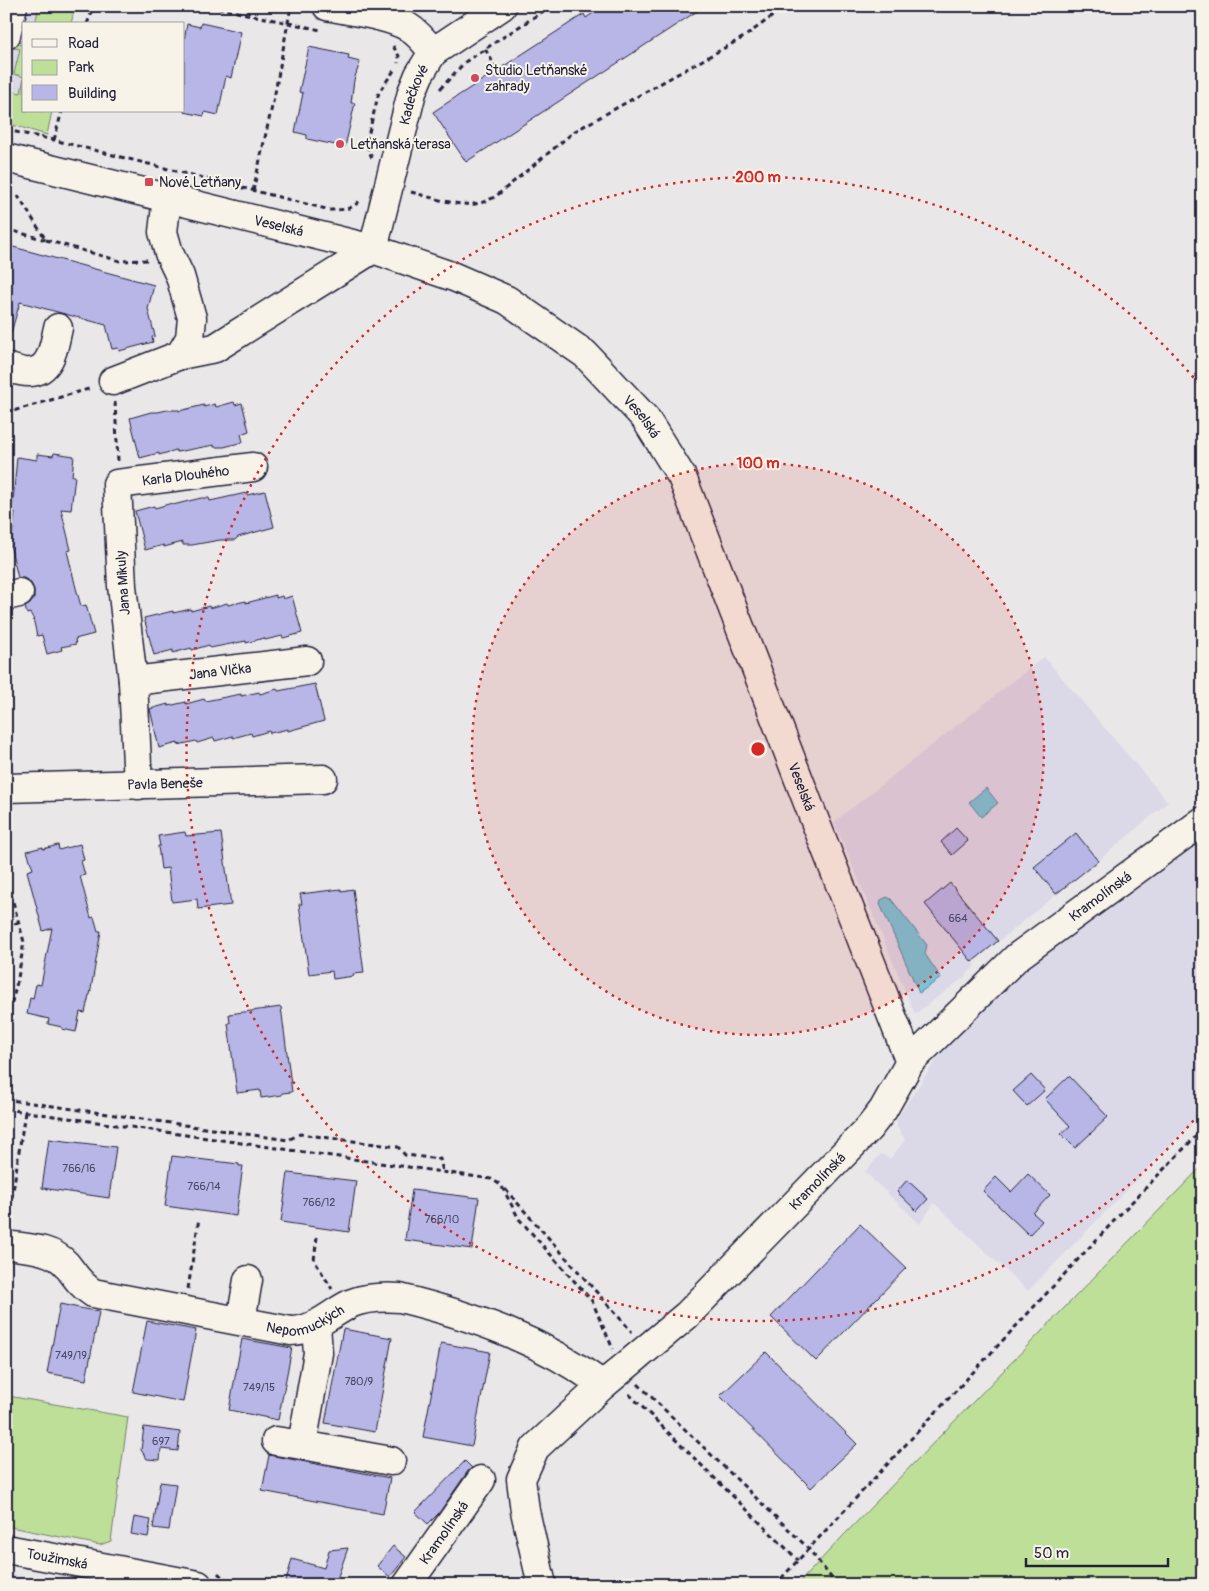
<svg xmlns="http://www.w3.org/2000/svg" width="1209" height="1591" viewBox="0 0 1209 1591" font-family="Pangolin,sans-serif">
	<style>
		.built { fill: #dbd8e8 }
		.green { fill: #bedf98; stroke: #70806a }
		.water { fill: #79c5d8; stroke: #568499 }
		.building { fill: #b7b6e7; stroke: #22223b }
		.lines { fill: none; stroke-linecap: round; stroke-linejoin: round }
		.minor-casing { stroke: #22223b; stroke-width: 31 }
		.path { stroke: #22223b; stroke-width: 3; stroke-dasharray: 5 4; stroke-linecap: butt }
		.minor { stroke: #f7f3e8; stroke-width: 28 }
		.ring { fill: none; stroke: #d62828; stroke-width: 2.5; stroke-dasharray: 2.5 5 }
		.poi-dot { fill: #d1495b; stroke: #f7f3e8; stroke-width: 2 }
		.labels { text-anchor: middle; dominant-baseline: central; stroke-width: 4; stroke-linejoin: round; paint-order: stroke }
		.number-label { font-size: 11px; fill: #474766 }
		.poi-label { font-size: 14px; fill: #22223b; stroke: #f7f3e8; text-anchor: start }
		.street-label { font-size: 14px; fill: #22223b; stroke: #f7f3e8 }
		.centre { fill: #d62828; stroke: #f7f3e8; stroke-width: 2.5 }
		.ring-label { font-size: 15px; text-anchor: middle; font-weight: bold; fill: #d62828; stroke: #f7f3e8; stroke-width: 4; stroke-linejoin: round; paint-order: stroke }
	</style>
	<rect width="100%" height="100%" fill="#eae7e8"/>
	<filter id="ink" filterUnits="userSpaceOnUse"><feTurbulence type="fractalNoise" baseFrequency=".02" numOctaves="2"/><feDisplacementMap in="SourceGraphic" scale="10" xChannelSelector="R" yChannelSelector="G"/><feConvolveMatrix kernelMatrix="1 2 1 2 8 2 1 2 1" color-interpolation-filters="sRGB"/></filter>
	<g filter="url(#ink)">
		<!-- built -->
		<g class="built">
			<polygon points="6,6 75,6 71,24 24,24 24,111 52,111 47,135 6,123"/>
			<polygon points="1044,657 1168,802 1098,861 973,962 975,966 963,978 915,1014 834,822"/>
			<polygon points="1203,841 1203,1112 1028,1291 934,1203 920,1224 865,1172 881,1154 890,1159 905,1140 897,1127 897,1118 958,1028 1007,984"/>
			<polygon points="6,1573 64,1585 6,1585"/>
		</g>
		<!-- green -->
		<g class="green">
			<polygon points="39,6 75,6 71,24 35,24"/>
			<polygon points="15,44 24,45 24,111 52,111 47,135 6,123 6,107 10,91 21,93 24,77 14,74 20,49 14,48"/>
			<polygon points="1203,1165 1203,1585 797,1585 844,1535"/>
			<polygon points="8,1396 128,1417 111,1541 100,1545 6,1526 6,1412"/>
		</g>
		<!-- water -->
		<g class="water">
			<polygon points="986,788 998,803 981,817 969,802"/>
			<polygon points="887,897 891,899 927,945 925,954 941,978 919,993 880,904 881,900"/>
		</g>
		<!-- building -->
		<g class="building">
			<polygon points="603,6 705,6 466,162 433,112 584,14 586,18"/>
			<polygon points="201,23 241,32 231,78 226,76 218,115 205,112 204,116 184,112 184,40 187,24 200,27"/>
			<polygon points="309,47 349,55 348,59 360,62 354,80 351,103 355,103 345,147 307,139 307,135 295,132 303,93 299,92"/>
			<polygon points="6,245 154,285 148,309 155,336 152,337 153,342 119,351 118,348 112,349 106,325 20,302 11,333 6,333"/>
			<polygon points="234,402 235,405 242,403 249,431 241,434 243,442 224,447 214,447 214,445 177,452 176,450 159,455 159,453 140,458 130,418 151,412 158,412 167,410 179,410 179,411 204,405 204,407 215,404 216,407"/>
			<polygon points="54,453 74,456 72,476 75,476 71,510 61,509 71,550 67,551 76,588 81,606 86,605 94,634 75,639 76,644 61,647 62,650 47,654 42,635 37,636 33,618 30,613 27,614 25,607 30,604 34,598 34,589 30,582 24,578 18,578 9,540 12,539 15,512 12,512 17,457 37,460 37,454 53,456"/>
			<polygon points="265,491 274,527 238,537 235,540 220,540 192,545 183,545 183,542 164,547 164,545 145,550 135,511 154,506 155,508 172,503 173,505 201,498 209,498 210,501 246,493 247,495"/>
			<polygon points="276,595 276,598 282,596 283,599 292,596 302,633 283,638 282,636 265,640 264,638 246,643 246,641 210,648 209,645 192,650 191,648 173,653 173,650 154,655 144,618 173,611 173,613 191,609 191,611 209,606 210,608 227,603 228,605 246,601 246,603"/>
			<polygon points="315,684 324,721 288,731 288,729 270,733 269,731 252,736 251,733 233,738 233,736 215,741 214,738 197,743 196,741 178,745 178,743 159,748 150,709 168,704 168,706 186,702 186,704 204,699 205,701 241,694 241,696 259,692 260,694 277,689 278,691"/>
			<polygon points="956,828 968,841 952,855 941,842"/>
			<polygon points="185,832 186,836 221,833 231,905 198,909 197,899 172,902 168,868 161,869 158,846 160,846 158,836"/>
			<polygon points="1076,833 1098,861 1056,894 1034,867"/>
			<polygon points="80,844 84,860 81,861 85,875 80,876 91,918 94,917 98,931 101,931 90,995 89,995 85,1013 80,1012 76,1032 62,1029 62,1027 48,1024 49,1019 27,1014 30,998 33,999 36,984 41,985 52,928 43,931 27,871 33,869 27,851 43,847 43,849 58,845 59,850"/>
			<polygon points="950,883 998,941 972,962 925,904"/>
			<polygon points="341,889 341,891 353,889 364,973 353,974 354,976 333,979 332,971 309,974 299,904 302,904 300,894"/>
			<polygon points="281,1007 292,1092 282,1093 282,1095 261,1098 260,1090 237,1093 228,1023 230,1023 229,1014"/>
			<polygon points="1031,1075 1045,1090 1027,1106 1013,1091"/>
			<polygon points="1069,1076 1108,1117 1075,1148 1061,1134 1070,1126 1045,1099"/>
			<polygon points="49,1139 116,1147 109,1198 42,1188"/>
			<polygon points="172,1156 239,1164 239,1166 243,1166 236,1216 165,1206"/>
			<polygon points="288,1173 356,1181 349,1232 281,1222"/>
			<polygon points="1028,1174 1050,1195 1033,1213 1042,1221 1029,1235 983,1191 996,1177 1011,1192"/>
			<polygon points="907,1180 928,1199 917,1211 897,1192"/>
			<polygon points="412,1190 479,1198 472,1249 405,1240"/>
			<polygon points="860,1224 906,1268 816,1361 771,1317"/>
			<polygon points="60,1304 99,1312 86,1380 47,1373"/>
			<polygon points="147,1321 196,1330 183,1402 133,1392"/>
			<polygon points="343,1329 392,1338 375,1432 325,1423"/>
			<polygon points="242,1339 292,1348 278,1420 229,1410"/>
			<polygon points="441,1343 490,1352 472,1446 423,1437"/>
			<polygon points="766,1352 857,1444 811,1488 720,1396"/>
			<polygon points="144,1427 180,1432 178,1451 161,1449 160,1460 147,1459 141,1450"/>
			<polygon points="269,1455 390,1478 383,1514 262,1491"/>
			<polygon points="465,1461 472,1468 468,1471 439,1513 428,1524 415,1512"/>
			<polygon points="160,1482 176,1484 169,1530 153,1528"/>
			<polygon points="134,1517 151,1520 148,1537 131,1534"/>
			<polygon points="393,1546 406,1557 390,1577 377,1566"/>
			<polygon points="348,1548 335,1585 285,1585 292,1559 324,1568 329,1550"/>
		</g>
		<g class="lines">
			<defs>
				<g id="minor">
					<path d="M327 6C350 11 388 15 408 27 418 33 426 43 433 52"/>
					<polyline points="6,35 13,6"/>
					<path id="s1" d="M6 158 373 249 454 277 507 300 585 354 645 418 682 477 813 816 910 1062"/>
					<path id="s2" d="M373 249 412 92 419 75 433 52 502 6"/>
					<polyline points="180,355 215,348 373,249"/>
					<path d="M6 367C13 369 23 373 30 372 52 371 54 344 58 328"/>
					<polyline points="113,381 180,355 190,338 192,318 180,276 169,253 163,232 167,198"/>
					<polyline points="6,596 19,593"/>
					<path id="s3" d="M133 681 307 661"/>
					<path id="s4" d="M138 785 133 681 122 586 117 484 253 467"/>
					<path id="s5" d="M6 788 323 779"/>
					<path id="s6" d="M6 1245C26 1248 52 1248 66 1264 75 1275 80 1285 93 1293L291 1331C315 1331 332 1312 352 1303 368 1297 384 1297 400 1298 473 1316 541 1340 603 1385"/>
					<polyline points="241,1321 248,1280"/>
					<polyline points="316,1325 318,1353 302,1445 391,1461"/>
					<polyline points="276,1441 302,1445"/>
					<path id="s7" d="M6 1549 198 1585"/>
					<path id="s8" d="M407 1585 481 1480"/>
					<path id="s9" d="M542 1585 525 1511 521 1479 535 1448 603 1385 687 1315 869 1128 883 1110 910 1062 1017 957 1203 821"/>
				</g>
			</defs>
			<!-- minor casing -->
			<use href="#minor" class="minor-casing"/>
			<!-- path -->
			<g class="path">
				<polyline points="209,6 321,30"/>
				<polyline points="582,6 586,12"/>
				<polyline points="87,24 94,6"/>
				<polyline points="393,46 399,56 398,63"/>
				<polyline points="485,49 497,69"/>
				<polyline points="440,89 465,62 551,6"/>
				<path d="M6 130 54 140 330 210C342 210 353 210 361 199"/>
				<polyline points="54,140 62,111"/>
				<polyline points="372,158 366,144 379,92 395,69"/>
				<polyline points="253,191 275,93 291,6"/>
				<path d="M411 192C430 197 461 208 480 203 485 202 490 199 495 197L575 131 744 37 770 18 784 6"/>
				<polyline points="6,229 46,240 18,196"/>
				<polyline points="46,240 120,261 148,260"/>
				<polyline points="115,402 118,461"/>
				<polyline points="6,413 92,388"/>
				<polyline points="6,876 24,942 18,978 6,1026"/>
				<polyline points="6,928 19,922"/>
				<polyline points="6,1097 11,1100 288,1140 300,1134 398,1147 405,1155 440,1159 443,1172"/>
				<polyline points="6,1109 491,1179 501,1185 519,1219 592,1301 613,1349"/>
				<polyline points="505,1189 632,1332"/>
				<polyline points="8,1224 25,1112"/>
				<polyline points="317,1237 314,1260 332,1289"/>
				<polyline points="188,1289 199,1218"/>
				<polyline points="638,1384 808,1548 837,1585"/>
				<polyline points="629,1394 798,1560"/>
				<polyline points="218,1573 223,1578 250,1585"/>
				<polyline points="775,1585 1126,1208 1203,1129"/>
			</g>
			<!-- minor -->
			<use href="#minor" class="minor"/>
		</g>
	</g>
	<!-- distance rings -->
	<circle cx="758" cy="749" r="286" fill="#d62828" fill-opacity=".12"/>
	<g class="ring">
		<circle cx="758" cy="749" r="286"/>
		<path d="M1203 1109A572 572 0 1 1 1203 389"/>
	</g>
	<!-- markers -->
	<g class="poi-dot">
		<circle cx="475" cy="78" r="5"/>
		<circle cx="340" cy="144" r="5"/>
		<rect x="144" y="177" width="10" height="10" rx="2.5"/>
	</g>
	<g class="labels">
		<!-- number labels -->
		<g class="number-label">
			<text x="958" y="918">664</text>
			<text x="79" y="1168">766/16</text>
			<text x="204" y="1186">766/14</text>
			<text x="319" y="1202">766/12</text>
			<text x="442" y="1219">766/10</text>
			<text x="71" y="1355">749/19</text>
			<text x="359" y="1381">780/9</text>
			<text x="259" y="1387">749/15</text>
			<text x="161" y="1441">697</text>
		</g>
		<!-- poi labels -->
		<g class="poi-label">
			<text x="485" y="70">Studio Letňanské<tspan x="485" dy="16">zahrady</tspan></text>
			<text x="350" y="144">Letňanská terasa</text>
			<text x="159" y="182">Nové Letňany</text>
		</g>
		<!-- street labels -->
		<g class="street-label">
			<text stroke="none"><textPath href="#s2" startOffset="160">Kadečkové</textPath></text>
			<text stroke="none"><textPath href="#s1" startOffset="281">Veselská</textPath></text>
			<text stroke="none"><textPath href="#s1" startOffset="701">Veselská</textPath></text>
			<text stroke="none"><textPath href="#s4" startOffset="371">Karla Dlouhého</textPath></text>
			<text transform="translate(123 583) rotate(-94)">Jana Mikuly</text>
			<text stroke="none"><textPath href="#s3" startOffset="88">Jana Vlčka</textPath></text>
			<text stroke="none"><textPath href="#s5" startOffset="159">Pavla Beneše</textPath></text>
			<text stroke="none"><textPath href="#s1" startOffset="1106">Veselská</textPath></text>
			<text stroke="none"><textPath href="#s9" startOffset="936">Kramolínská</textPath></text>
			<text stroke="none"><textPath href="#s9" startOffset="531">Kramolínská</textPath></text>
			<text stroke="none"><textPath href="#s6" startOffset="322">Nepomuckých</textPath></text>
			<text stroke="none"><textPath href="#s8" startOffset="64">Kramolínská</textPath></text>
			<text stroke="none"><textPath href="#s7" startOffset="52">Toužimská</textPath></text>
		</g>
	</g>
	<circle cx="758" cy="749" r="8" class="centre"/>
	<g class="ring-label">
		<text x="758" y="182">200 m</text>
		<text x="758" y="468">100 m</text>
	</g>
	<!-- margin -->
	<rect width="1209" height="1591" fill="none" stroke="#f7f3e8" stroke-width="25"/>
	<rect x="12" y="12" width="1184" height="1566" fill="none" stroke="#22223b" stroke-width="2" filter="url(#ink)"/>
	<!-- legend -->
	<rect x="22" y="22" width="162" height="90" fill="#f7f3e8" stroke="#a29fa3"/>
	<rect x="32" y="39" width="25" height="8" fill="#f7f3e8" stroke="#a29fa3"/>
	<text x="68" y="48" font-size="15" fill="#22223b">Road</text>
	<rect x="32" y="60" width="25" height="15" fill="#bedf98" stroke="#a29fa3"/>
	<text x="68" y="72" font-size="15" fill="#22223b">Park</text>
	<rect x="32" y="85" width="25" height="15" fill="#b7b6e7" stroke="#a29fa3"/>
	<text x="68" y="98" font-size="15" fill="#22223b">Building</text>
	<!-- scale -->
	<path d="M1026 1558v8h142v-8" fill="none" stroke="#22223b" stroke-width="2.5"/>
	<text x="1034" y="1558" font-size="15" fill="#22223b" stroke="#f7f3e8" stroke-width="4" paint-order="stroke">50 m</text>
</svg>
